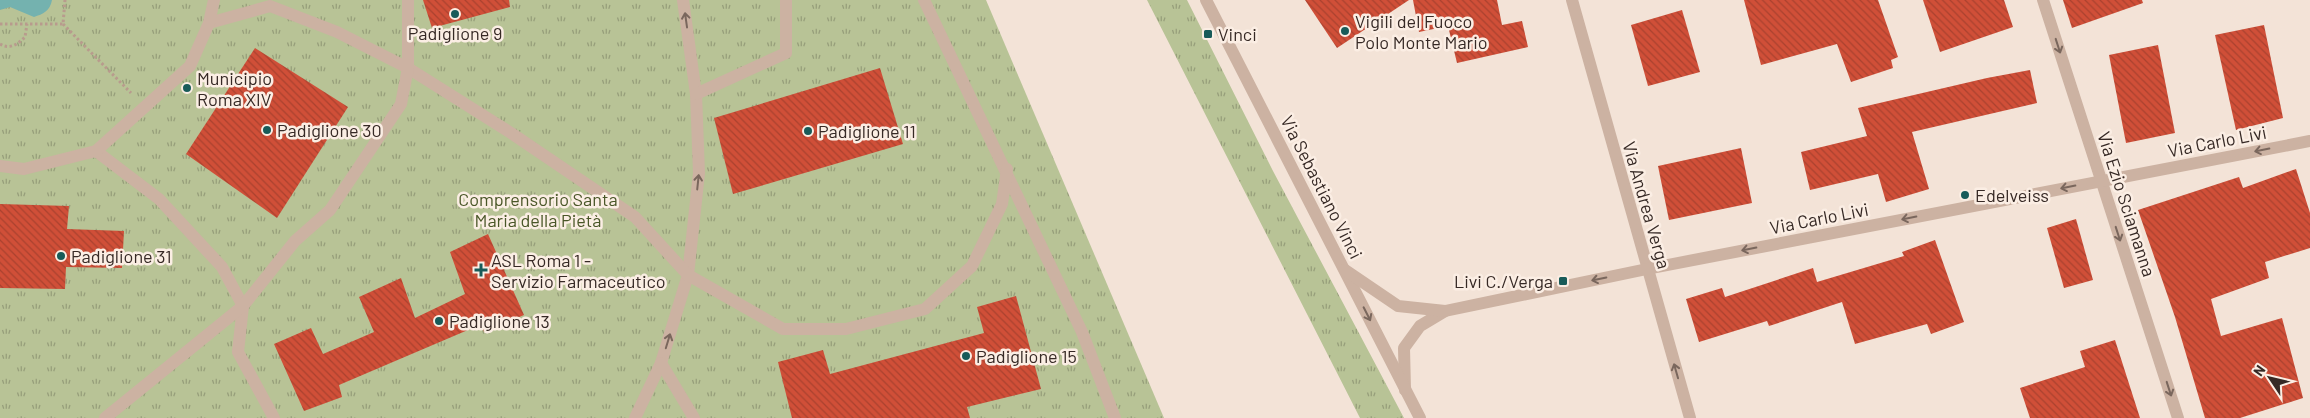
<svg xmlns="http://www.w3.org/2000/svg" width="2310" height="418" viewBox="0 0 2310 418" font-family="Barlow,sans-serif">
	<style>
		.grass { fill: url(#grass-tufts) }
		.water { fill: #74b2af }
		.building { fill: url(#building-back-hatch) }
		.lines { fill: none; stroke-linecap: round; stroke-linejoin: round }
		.path { stroke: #b89b8d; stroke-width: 3; stroke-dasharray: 2.5 2.5; stroke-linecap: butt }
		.service { stroke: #ccb2a2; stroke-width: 12 }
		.pedestrian { stroke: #ccb2a2; stroke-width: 12 }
		.minor { stroke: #ccb2a2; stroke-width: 12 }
		.tertiary { stroke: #ccb2a2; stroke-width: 12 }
		.oneway { stroke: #7a675d }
		.poi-dot { fill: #185b59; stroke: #fbeee4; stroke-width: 2 }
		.labels { text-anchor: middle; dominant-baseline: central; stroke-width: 5; stroke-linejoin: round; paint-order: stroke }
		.poi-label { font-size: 18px; fill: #362925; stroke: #fbeee4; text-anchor: start }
		.street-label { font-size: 18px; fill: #362925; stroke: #fbeee4 }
		.park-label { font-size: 18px; fill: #495627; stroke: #fbeee4 }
	</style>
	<defs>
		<pattern id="grass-tufts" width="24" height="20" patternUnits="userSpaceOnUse" patternTransform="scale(1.25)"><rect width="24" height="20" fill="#b8c396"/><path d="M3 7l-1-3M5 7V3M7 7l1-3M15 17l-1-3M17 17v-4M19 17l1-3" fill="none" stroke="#969e7a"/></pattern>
		<pattern id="building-back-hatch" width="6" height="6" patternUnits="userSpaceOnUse" patternTransform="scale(1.25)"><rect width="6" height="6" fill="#d04f38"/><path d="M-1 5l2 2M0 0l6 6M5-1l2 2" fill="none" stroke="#aa422f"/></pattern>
	</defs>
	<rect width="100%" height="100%" fill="#f3e3d7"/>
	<!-- grass -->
	<g class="grass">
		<polygon points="0,0 986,0 1164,418 0,418"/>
		<polygon points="1147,0 1187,0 1273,171 1404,418 1360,418"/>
	</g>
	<!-- water -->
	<path class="water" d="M0 0H52C50 11 43 14 34 17L10 7 0 10Z"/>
	<!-- building -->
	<g class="building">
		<polygon points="423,0 509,0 510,7 432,28"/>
		<polygon points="1305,0 1409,0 1337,48"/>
		<polygon points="1413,0 1497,0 1502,25 1522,21 1528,47 1457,63 1448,26 1419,32"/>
		<polygon points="1744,0 1878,0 1898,57 1891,60 1893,68 1851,82 1837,44 1761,65"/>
		<polygon points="1923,0 2004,0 2013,27 1940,52"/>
		<polygon points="2063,0 2142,0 2143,3 2072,28"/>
		<polygon points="1682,10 1700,72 1648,86 1631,25"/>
		<polygon points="2264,25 2283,118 2236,130 2215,35"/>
		<polygon points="2158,45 2175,133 2126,143 2109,55"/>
		<polygon points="255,48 348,107 277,218 186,154"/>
		<polygon points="880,68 903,144 733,194 714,118"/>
		<polygon points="2030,70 2037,103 1912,132 1929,189 1886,202 1878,174 1810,190 1801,152 1867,136 1858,108 1987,78"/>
		<polygon points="1741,148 1752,203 1669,220 1658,166"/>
		<polygon points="2296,169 2310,213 2310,248 2265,262 2269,278 2211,299 2221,336 2282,318 2303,398 2240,418 2205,418 2175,317 2138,210 2239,177 2243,188"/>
		<polygon points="0,204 69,206 67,229 124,231 122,268 66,267 65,289 0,288"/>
		<polygon points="2076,219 2093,280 2064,288 2047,228"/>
		<polygon points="488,234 524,315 484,332 482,324 339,385 342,397 304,411 274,344 311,328 323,354 374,332 359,297 401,278 415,318 465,294 450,252"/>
		<polygon points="1935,240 1964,322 1931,334 1927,324 1855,344 1842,302 1769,326 1767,321 1699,342 1686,299 1722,288 1725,297 1813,268 1817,282 1904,256 1902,252"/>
		<polygon points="1016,296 1041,389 967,407 970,418 792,418 778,362 823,350 830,374 984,333 977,307"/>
		<polygon points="2115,340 2140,418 2030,418 2020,388 2085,367 2080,351"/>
	</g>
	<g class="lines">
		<!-- path -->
		<g class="path">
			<polyline points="0,24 63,24 65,0"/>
			<polyline points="63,24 131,93"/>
			<path d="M0 44C10 50 18 44 25 37L27 24"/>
		</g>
		<!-- service -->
		<polyline class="service" points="635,418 661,363 688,275 699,173 696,94 683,0"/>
		<!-- pedestrian -->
		<g class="pedestrian">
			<polyline points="924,0 1082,332 1115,418"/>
			<polyline points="209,23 270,6 337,32 408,68 511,133 635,217 688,275 783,329 846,329 925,309 972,266 1002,204 1007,169"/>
			<polyline points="696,94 786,53 786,0"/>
			<polyline points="96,151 159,199 222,267 243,306 238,352 274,418"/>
			<polyline points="0,166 24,169 96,151 190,66 209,23 214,0"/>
			<polyline points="661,363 694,418"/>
			<polyline points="105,418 243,306 295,241 330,210 401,104 408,68 408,0"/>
		</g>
		<!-- minor -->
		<g class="minor">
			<polyline points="1572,0 1690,418"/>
			<polyline points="2043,0 2178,418"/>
			<polyline points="1405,390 1404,348 1420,326 1445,311"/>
		</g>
		<!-- tertiary -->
		<g class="tertiary">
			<polyline points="1206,0 1420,418"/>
			<polyline points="1345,270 1398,306 1445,311 1647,269 2310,141"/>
		</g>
	</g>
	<!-- one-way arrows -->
	<defs><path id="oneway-shaft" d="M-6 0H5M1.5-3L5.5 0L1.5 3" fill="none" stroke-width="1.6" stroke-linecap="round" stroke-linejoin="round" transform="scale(1.25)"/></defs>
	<g class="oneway">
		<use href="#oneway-shaft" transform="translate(686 20) rotate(-98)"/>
		<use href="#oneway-shaft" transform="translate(2058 46) rotate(72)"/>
		<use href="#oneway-shaft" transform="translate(2262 150) rotate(169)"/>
		<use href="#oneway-shaft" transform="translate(698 182) rotate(-84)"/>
		<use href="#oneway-shaft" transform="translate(2068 187) rotate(169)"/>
		<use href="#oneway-shaft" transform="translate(1909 218) rotate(169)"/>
		<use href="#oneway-shaft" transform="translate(2118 234) rotate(72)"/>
		<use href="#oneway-shaft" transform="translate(1749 249) rotate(169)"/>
		<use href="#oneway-shaft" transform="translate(1599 279) rotate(168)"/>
		<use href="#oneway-shaft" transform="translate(1367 314) rotate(63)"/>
		<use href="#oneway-shaft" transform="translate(668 341) rotate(-73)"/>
		<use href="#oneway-shaft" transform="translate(1676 371) rotate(-106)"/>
		<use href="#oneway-shaft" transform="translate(2169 389) rotate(72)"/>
	</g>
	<!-- markers -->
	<g class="poi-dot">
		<circle cx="455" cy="14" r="5"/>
		<circle cx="1345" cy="31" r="5"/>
		<rect x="1203" y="29" width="10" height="10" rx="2.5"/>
		<circle cx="187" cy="88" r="5"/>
		<circle cx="267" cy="130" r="5"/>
		<circle cx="808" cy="131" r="5"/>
		<circle cx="1965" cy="195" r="5"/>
		<circle cx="61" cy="256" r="5"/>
		<path d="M478.5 262.5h5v5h5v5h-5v5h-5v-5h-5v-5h5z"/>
		<rect x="1558" y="276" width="10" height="10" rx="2.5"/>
		<circle cx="439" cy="321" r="5"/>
		<circle cx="966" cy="356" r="5"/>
	</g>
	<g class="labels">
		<!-- poi labels -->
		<g class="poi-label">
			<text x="1355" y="21">Vigili del Fuoco<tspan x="1355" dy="21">Polo Monte Mario</tspan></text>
			<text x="455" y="33" text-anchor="middle">Padiglione 9</text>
			<text x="1218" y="34">Vinci</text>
			<text x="197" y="78">Municipio<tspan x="197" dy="21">Roma XIV</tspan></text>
			<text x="277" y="130">Padiglione 30</text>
			<text x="818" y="131">Padiglione 11</text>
			<text x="1975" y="195">Edelveiss</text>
			<text x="71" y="256">Padiglione 31</text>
			<text x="491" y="260">ASL Roma 1 -<tspan x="491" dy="21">Servizio Farmaceutico</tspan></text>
			<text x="1553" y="281" text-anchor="end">Livi C./Verga</text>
			<text x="449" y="321">Padiglione 13</text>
			<text x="976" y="356">Padiglione 15</text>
		</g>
		<!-- street labels -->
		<g class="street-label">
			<text transform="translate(2217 141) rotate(-11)">Via Carlo Livi</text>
			<text transform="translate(1322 187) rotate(63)">Via Sebastiano Vinci</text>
			<text transform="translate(2127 204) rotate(72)">Via Ezio Sciamanna</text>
			<text transform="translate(1647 205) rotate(74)">Via Andrea Verga</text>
			<text transform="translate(1819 218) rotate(-11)">Via Carlo Livi</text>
		</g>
		<!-- park labels -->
		<g class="park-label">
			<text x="538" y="199">Comprensorio Santa<tspan x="538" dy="21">Maria della Pietà</tspan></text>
		</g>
	</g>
	<!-- north arrow -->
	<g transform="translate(2270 378) rotate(305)" stroke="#fbeee4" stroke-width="4" paint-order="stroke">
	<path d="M0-4L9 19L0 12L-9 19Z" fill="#362925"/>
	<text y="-8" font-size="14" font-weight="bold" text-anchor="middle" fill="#362925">N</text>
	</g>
</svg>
